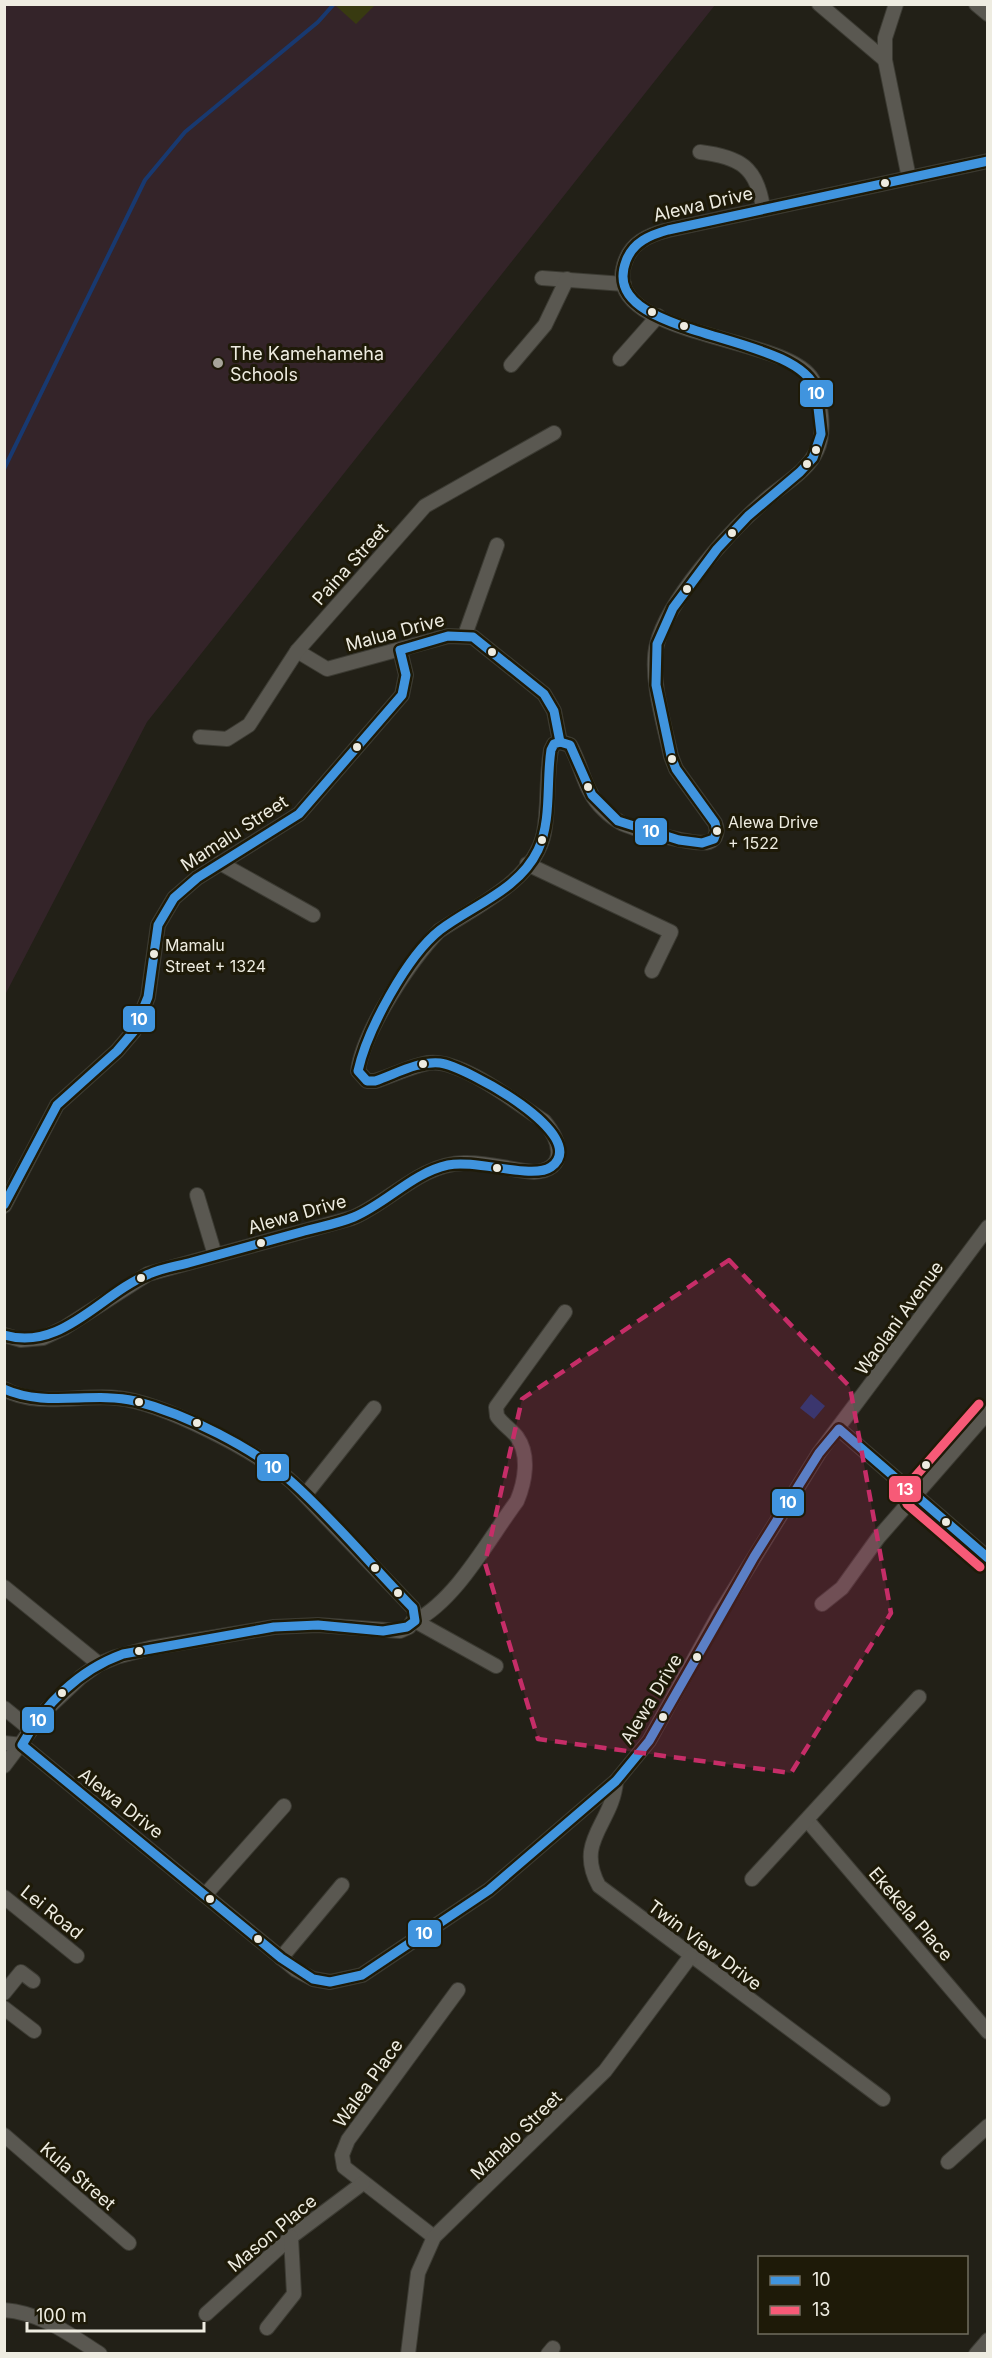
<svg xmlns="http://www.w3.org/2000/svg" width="992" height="2358" viewBox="0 0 992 2358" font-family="Inter,sans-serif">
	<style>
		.education { fill: #342429 }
		.green { fill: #383a11 }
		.water { fill: #183970 }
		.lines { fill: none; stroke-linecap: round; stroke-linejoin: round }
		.stream { stroke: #183970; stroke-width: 4 }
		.minor-casing { stroke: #3c3b33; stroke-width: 16 }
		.minor { stroke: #5a5851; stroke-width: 14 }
		.bus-1-casing { stroke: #1e1a08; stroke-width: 14 }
		.bus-2-casing { stroke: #1e1a08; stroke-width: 14 }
		.bus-1 { stroke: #4094de; stroke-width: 9 }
		.bus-2 { stroke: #f75a77; stroke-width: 9 }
		.marked { fill: #c62d68; fill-opacity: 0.2; stroke: #c62d68; stroke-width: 4.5; stroke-dasharray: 12 8; stroke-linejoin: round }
		.bus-dot { fill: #eeece1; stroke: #1e1a08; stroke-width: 2 }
		.poi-dot { fill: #a7a59a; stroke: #1e1a08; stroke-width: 2 }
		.labels { text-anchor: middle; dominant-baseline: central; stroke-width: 6; stroke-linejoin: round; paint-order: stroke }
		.bus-label { font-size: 16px; fill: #eeece1; stroke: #1e1a08; text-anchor: start }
		.street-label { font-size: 18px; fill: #eeece1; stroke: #1e1a08 }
		.poi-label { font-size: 18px; fill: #eeece1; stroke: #1e1a08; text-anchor: start }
		.line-badge { stroke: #1e1a08; stroke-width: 2 }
		.badge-label { font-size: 16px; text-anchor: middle; font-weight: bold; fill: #fff }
	</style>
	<rect width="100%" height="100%" fill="#222017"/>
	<!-- education -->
	<polygon class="education" points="5,5 715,5 147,722 5,995"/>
	<!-- green -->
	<polygon class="green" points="335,5 375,5 356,24"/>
	<!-- water -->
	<polygon class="water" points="811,1394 825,1406 814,1419 800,1408"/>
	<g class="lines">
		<!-- stream -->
		<polyline class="stream" points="4,469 145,180 185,132 318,22 334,4"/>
		<defs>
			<g id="minor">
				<polyline points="819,4 885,60"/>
				<polyline points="896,4 885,38 885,60 909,178"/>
				<polyline points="976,4 988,14"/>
				<path d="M700 152C740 157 757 167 763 208"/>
				<polyline points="542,278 624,284"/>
				<polyline points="620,359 658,316"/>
				<polyline points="511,365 545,325 567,279"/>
				<polyline points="465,635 497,545"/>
				<polyline points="297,651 327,669 448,636 473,637 544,694 554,711 560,742"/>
				<polyline points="200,737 227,739 249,725 297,651 425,506 554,433"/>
				<path d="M560 742 570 745C583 768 584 792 604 810 609 815 616 820 623 824 637 830 695 846 709 842 717 839 718 830 715 823L676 769 671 756C664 724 649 675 657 644 668 600 728 533 762 503 780 486 807 473 817 450 826 432 820 400 814 383 798 335 602 340 624 265 630 243 648 235 668 230L988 161"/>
				<polyline points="220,863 313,915"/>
				<polyline points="527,864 671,932 652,971"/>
				<polyline points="197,1195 215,1255"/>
				<polyline points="4,1206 57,1105 117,1051 134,1031 148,997 158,925 174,898 197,878 299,814 402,695 406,675 400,650"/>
				<path d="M4 1335 21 1340 43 1338 64 1328 148 1274 352 1218C390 1202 420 1164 464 1163 487 1162 511 1170 534 1172 568 1170 561 1141 544 1121 517 1104 461 1058 428 1063 411 1066 392 1076 375 1081H367L358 1071C363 1031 411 960 439 931 476 906 534 881 544 833 549 805 546 777 551 750L554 744 560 742"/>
				<path d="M4 1389C36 1408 82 1394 117 1398 161 1402 261 1453 293 1483L413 1608 416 1616 409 1627 400 1631 318 1625 274 1627 150 1648 116 1657 99 1664 81 1677 46 1710 4 1766"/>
				<polyline points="839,1429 988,1558"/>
				<polyline points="305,1495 374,1408"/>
				<polyline points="4,1587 99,1664"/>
				<polyline points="822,1604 842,1588 878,1538 988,1412"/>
				<path d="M415 1621C457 1599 488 1540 517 1501 525 1482 530 1455 517 1437 511 1429 502 1424 497 1416L496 1407 565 1312"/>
				<polyline points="415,1621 496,1666"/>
				<polyline points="4,1708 30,1729"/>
				<polyline points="4,1743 22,1745 296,1970 313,1979 330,1982 362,1975 489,1890 616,1781 649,1741 718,1616 819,1453 988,1227"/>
				<path d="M616 1781C613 1824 574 1840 599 1886L883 2099"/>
				<polyline points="807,1820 988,2032"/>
				<polyline points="752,1879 919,1697"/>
				<polyline points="205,1895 284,1806"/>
				<polyline points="4,1897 77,1956"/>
				<polyline points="281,1958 342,1885"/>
				<polyline points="4,1993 21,1972 33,1981"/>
				<polyline points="4,2008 34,2031"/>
				<polyline points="4,2135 129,2243"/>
				<polyline points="948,2162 988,2126"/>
				<polyline points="434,2237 344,2167 342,2155 348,2140 458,1990"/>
				<path d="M4 2310C42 2313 69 2334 100 2354"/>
				<polyline points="206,2314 291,2237 363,2183"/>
				<polyline points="267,2328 294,2294 291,2237"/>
				<polyline points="408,2354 418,2273 434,2237 605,2071 690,1957"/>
				<polyline points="548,2354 553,2348"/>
				<polyline points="976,2354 988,2340"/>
			</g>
		</defs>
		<!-- minor casing -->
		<use href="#minor" class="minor-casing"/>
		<!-- minor -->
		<use href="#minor" class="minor"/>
		<defs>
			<g id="bus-1">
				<path d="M560 742 570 745 592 795 618 821 679 840 702 843 714 839 717 831 715 823 676 769 671 756 656 685 657 644 673 608 717 549 748 516 800 472 813 458 821 434 816 390C797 330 596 340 626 261 633 242 650 235 668 230L988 161"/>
				<polyline points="4,1205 57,1105 117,1051 134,1031 148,997 158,925 174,898 197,878 299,814 402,695 406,675 400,650 448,636 473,637 544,694 554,711 560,742"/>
				<path d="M4 1335C62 1352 100 1294 149 1274 162 1268 178 1266 192 1262 229 1252 265 1242 301 1232 318 1227 337 1224 354 1217 387 1203 412 1173 448 1165 476 1159 533 1180 551 1167 594 1136 465 1066 440 1063 417 1061 396 1074 375 1081H367L358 1071C367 1030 407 956 440 930 473 905 519 890 538 850 552 820 546 782 551 750L554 744 560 742"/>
				<path d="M4 1389C46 1408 92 1391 135 1401 186 1414 254 1448 293 1483 335 1521 373 1567 413 1608L415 1621 407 1627 383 1631 318 1625 274 1627 123 1654C79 1670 44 1704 22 1745L281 1958 313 1979 330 1982 362 1975 489 1890 616 1781 649 1741 754 1557 819 1453 839 1429 988 1558"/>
			</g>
			<polyline id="bus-2" points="979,1404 906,1487 903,1495 907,1504 980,1567"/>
		</defs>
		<!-- bus-1 casing -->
		<use href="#bus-1" class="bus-1-casing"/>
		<!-- bus-2 casing -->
		<use href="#bus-2" class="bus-2-casing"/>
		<!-- bus-1 -->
		<use href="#bus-1" class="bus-1"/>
		<!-- bus-2 -->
		<use href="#bus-2" class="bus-2"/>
	</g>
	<!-- marked area -->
	<path class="marked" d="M729 1260 850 1387 891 1613 791 1773 538 1739 485 1563 522 1399Z"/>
	<!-- markers -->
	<g class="bus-dot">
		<circle cx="885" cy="183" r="5"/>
		<circle cx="652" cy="312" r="5"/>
		<circle cx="684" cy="326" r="5"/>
		<circle cx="816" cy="450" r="5"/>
		<circle cx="807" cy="464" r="5"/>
		<circle cx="732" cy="533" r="5"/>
		<circle cx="687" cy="589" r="5"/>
		<circle cx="492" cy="652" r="5"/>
		<circle cx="357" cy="747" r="5"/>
		<circle cx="672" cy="759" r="5"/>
		<circle cx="588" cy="787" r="5"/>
		<circle cx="717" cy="831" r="5"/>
		<circle cx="542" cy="840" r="5"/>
		<circle cx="154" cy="954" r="5"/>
		<circle cx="423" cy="1064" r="5"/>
		<circle cx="497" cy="1168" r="5"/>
		<circle cx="261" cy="1243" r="5"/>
		<circle cx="141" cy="1278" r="5"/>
		<circle cx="139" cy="1402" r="5"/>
		<circle cx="197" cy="1423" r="5"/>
		<circle cx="926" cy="1465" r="5"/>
		<circle cx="946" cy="1522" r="5"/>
		<circle cx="375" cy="1568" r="5"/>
		<circle cx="398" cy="1593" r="5"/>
		<circle cx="139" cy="1651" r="5"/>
		<circle cx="697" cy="1657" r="5"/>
		<circle cx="62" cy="1693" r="5"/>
		<circle cx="663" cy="1717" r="5"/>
		<circle cx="210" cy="1899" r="5"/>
		<circle cx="258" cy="1939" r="5"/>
	</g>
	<circle class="poi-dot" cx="218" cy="363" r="6"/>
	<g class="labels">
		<!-- bus labels -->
		<g class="bus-label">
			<text x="728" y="822">Alewa Drive<tspan x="728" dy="21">+ 1522</tspan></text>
			<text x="165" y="945">Mamalu<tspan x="165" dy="21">Street + 1324</tspan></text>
		</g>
		<!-- street labels -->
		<g class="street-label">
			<text transform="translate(703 204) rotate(-13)">Alewa Drive</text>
			<text transform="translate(350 564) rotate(-48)">Paina Street</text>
			<text transform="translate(395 632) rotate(-15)">Malua Drive</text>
			<text transform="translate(234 833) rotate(-33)">Mamalu Street</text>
			<text transform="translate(297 1214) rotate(-16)">Alewa Drive</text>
			<text transform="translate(899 1318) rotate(-54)">Waolani Avenue</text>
			<text transform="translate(651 1699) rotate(-59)">Alewa Drive</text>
			<text transform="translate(121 1803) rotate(38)">Alewa Drive</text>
			<text transform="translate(52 1912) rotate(39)">Lei Road</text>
			<text transform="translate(911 1914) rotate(49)">Ekekela Place</text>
			<text transform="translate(705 1945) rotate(37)">Twin View Drive</text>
			<text transform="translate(368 2083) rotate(-54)">Walea Place</text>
			<text transform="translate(516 2135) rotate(-44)">Mahalo Street</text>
			<text transform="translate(78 2176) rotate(41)">Kula Street</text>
			<text transform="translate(272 2233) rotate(-40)">Mason Place</text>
		</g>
		<!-- poi labels -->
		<g class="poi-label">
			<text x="230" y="353">The Kamehameha<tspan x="230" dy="21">Schools</tspan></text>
		</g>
	</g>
	<g class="line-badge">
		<rect x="799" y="379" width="35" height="29" rx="6" fill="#4094de"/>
		<rect x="634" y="817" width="34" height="29" rx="6" fill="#4094de"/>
		<rect x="122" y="1005" width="34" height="28" rx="6" fill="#4094de"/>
		<rect x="256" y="1453" width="34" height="29" rx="6" fill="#4094de"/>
		<rect x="888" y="1475" width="34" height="28" rx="6" fill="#f75a77"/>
		<rect x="771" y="1488" width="34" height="29" rx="6" fill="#4094de"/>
		<rect x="21" y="1706" width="34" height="28" rx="6" fill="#4094de"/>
		<rect x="407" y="1919" width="35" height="29" rx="6" fill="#4094de"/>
	</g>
	<g class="badge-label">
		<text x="816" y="399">10</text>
		<text x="651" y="837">10</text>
		<text x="139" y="1025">10</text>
		<text x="273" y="1473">10</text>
		<text x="905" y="1495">13</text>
		<text x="788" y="1508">10</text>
		<text x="38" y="1726">10</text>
		<text x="424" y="1939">10</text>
	</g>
	<!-- border -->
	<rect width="992" height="2358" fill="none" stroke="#eeece1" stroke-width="12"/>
	<!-- legend -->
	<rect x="758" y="2256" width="210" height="78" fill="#1e1a08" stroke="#716e5f" stroke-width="1.5"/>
	<rect x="770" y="2276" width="30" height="9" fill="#4094de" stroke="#716e5f" stroke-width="1.5"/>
	<text x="812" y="2286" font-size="18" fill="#eeece1">10</text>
	<rect x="770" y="2306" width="30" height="9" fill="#f75a77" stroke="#716e5f" stroke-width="1.5"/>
	<text x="812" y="2316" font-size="18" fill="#eeece1">13</text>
	<!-- scale -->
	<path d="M27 2322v9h177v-9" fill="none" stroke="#eeece1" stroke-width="3"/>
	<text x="36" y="2322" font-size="18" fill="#eeece1" stroke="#1e1a08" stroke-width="4.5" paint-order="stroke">100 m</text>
</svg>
